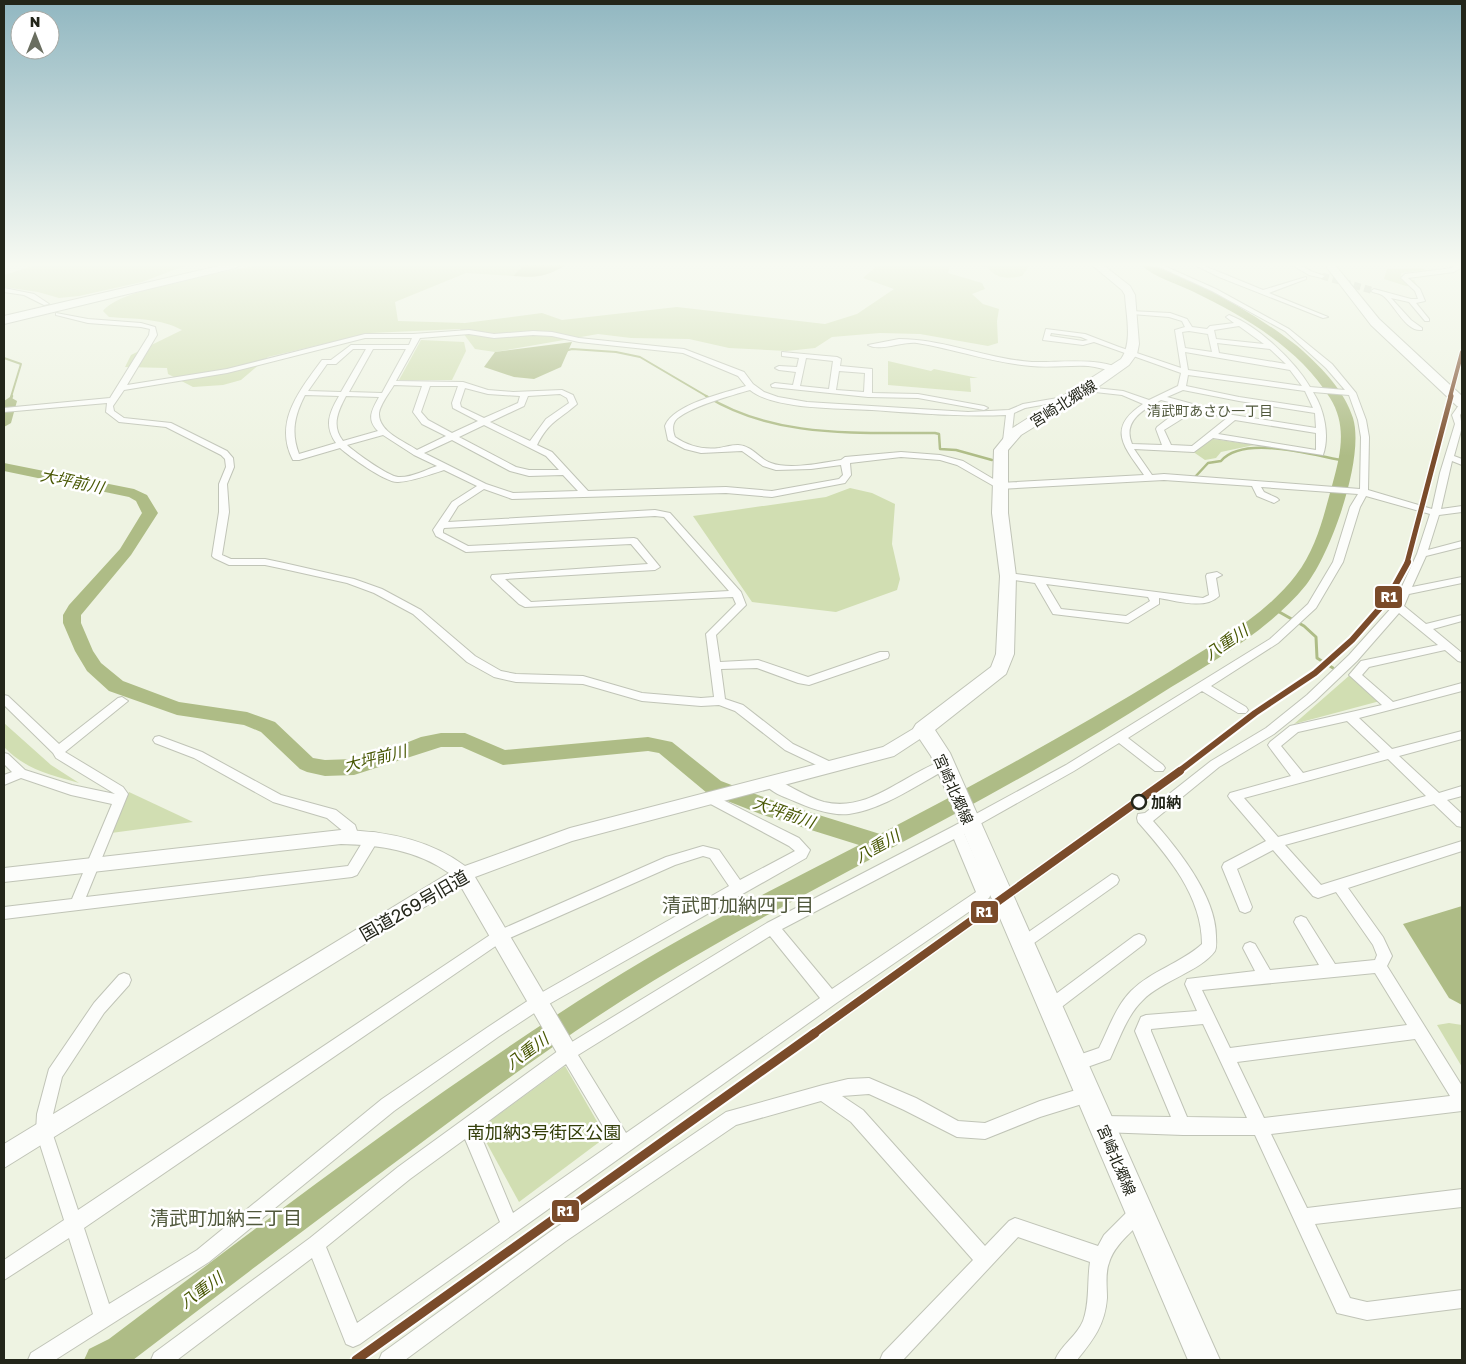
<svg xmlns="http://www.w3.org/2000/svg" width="1466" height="1364" viewBox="0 0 1466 1364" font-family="'Golos Text','Noto Sans JP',sans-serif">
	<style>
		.green { fill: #d1deb2 }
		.water { fill: #aebc86 }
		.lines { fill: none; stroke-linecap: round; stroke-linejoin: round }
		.stream-far2 { stroke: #aebc86; stroke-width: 2 }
		.stream-far1 { stroke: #aebc86; stroke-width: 2.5 }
		.stream { stroke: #aebc86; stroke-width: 3 }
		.river { fill: #aebc86; fill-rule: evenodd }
		.minor-tunnel { stroke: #c5caba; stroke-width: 7; stroke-dasharray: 7 4; stroke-linecap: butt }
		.minor-casing { stroke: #c0c4b7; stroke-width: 2 }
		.tertiary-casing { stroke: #c0c4b7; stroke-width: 2 }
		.primary-casing { stroke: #c0c4b7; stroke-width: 2 }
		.trunk-casing { stroke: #c0c4b7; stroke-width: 2 }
		.minor { fill: #fcfdfb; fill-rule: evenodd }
		.tertiary { fill: #fcfdfb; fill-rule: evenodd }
		.primary { fill: #fcfdfb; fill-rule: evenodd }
		.trunk { fill: #fcfdfb; fill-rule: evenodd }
		.rail-1-far4-casing { stroke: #fff; stroke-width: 6 }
		.rail-1-far3-casing { stroke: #fff; stroke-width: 8 }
		.rail-1-far2-casing { stroke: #fff; stroke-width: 10 }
		.rail-1-far1-casing { stroke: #fff; stroke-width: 11 }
		.rail-1-casing { stroke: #fff; stroke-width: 13 }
		.rail-1-far4 { stroke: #7a4b2a; stroke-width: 4 }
		.rail-1-far3 { stroke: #7a4b2a; stroke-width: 5 }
		.rail-1-far2 { stroke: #7a4b2a; stroke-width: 6 }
		.rail-1-far1 { stroke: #7a4b2a; stroke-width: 8 }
		.rail-1 { stroke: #7a4b2a; stroke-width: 9 }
		.stop-dot { fill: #fff; stroke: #23261a; stroke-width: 2.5 }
		.labels { text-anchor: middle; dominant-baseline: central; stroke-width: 5; stroke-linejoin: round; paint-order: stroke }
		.far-neighbourhood-label { font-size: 14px; fill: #50583c; stroke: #fff }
		.street-label { font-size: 15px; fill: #23261a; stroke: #fff }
		.stop-label { font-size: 15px; font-weight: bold; fill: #23261a; stroke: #fff; text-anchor: start }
		.water-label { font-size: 16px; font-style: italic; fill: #495804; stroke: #fff }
		.near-street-label { font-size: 18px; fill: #23261a; stroke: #fff }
		.near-park-label { font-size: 18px; fill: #343f09; stroke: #fff }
		.near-neighbourhood-label { font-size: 19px; fill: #50583c; stroke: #fff }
		.line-badge { stroke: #fff; stroke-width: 2 }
		.badge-label { font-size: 14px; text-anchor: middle; font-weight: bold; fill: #fff }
	</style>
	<rect width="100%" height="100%" fill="#eef3e2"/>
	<!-- green -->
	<g class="green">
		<polygon points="36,265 187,265 142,282 79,296 59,298 38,292 4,287 4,275"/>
		<path d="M258 265H516L523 267 513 276 466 273 395 302 398 321 465 323 542 313 562 320 677 307 825 324 857 314 894 289 863 278 878 265H958L950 266 948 273 982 283 985 289 972 294 983 304 999 309 997 321 998 343 988 346 920 334 880 333 832 337 815 348 787 351 729 348 689 339 631 338 598 334 495 352 475 349 460 329 370 333 268 357 241 380 223 385 193 387 168 374 167 368 125 367 131 355 182 330C160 318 134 319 109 317L103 311C120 288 226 272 258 265Z"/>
		<path d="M972 265H1030L1022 276C1006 279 997 279 987 267Z"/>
		<polygon points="1420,268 1426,270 1401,273 1402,279 1414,280 1417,285 1406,286 1384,279 1387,269"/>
		<polygon points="421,340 464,342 466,351 452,380 399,380"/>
		<polygon points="888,361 931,371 934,369 978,378 970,378 971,392 888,385"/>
		<polygon points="1213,439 1254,445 1221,452 1216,458 1205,460 1192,451"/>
		<polygon points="850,488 872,493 895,504 892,544 900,579 897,590 836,612 752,602 693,516 826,497"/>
		<polygon points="1350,675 1380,701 1294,724"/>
		<path d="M4 723 51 765 79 783C50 775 25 769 4 747Z"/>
		<polygon points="129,792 193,822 111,833"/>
		<polygon points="1449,1023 1462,1025 1462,1067 1437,1025"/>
		<polygon points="565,1066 606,1137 519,1202 479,1129"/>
	</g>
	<!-- water -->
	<g class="water">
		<path d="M516 265H566C546 277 536 278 513 276L522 267Z"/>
		<polygon points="572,342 561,367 534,379 514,377 484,367 495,352"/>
		<polygon points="1462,906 1462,1005 1449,998 1403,924"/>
	</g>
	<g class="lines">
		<!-- stream-far2 -->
		<g class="stream-far2">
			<polyline points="565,351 572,349 616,352 640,357 708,397"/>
			<polyline points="4,358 21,364 11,397"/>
		</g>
		<!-- stream-far1 -->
		<g class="stream-far1">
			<path d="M706 396C776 439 856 432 935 433L939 434 940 449 956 450 992 460"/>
			<polyline points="10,401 12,396"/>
			<path d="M1195 477 1208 463 1221 461C1244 434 1315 456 1346 461"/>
		</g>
		<!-- stream -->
		<polyline class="stream" points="1274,609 1304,626 1316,637 1317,658 1333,668"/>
		<!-- river -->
		<g class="river">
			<path d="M1141 265C1175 264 1277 327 1303 351 1323 369 1345 392 1353 418 1365 458 1331 553 1306 585 1267 633 1208 664 1157 696 994 801 818 881 653 981 568 1033 488 1093 409 1152 316 1221 224 1290 133 1360H84L89 1349 109 1339C271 1217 433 1092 605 984 687 933 773 889 859 845L763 815 707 793 659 753 648 751 503 765 462 747H441L354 775 325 776 307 772 300 769 261 732 244 725 177 715 109 691 87 671 75 651 63 623V615L69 605 120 549 142 513 136 501 129 497 4 471V463L134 489 147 495 158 513 131 555 81 615V623L93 651 101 663 123 681 179 702 247 712 275 722 313 758 325 760 354 759 388 750 421 737 441 733H465L505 750 648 737 672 742 721 781 777 802 880 834C978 783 1075 730 1169 672 1213 644 1264 617 1296 575 1317 548 1324 514 1333 482 1341 453 1347 425 1330 398 1299 348 1245 317 1194 292 1177 284 1154 277 1141 265Z"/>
			<polygon points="10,397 17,401 11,423 4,427 4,401"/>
		</g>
		<!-- minor-tunnel -->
		<polyline class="minor-tunnel" points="1322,276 1374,291"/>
		<defs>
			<g id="minor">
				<path d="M1155 265H1162L1216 289 1289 329 1332 364 1356 393 1366 420 1369 437 1368 490 1432 509 1440 473 1455 424 1452 415 1459 405H1462V412L1460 415 1462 427 1454 456 1462 459V465L1452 461 1441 509 1462 506V512L1439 515 1428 550 1462 541V547L1426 556 1412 587 1462 577V583L1409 594 1404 606 1426 624 1462 615V621L1433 629 1462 653V662L1458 661 1445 650 1369 667 1362 675 1393 702 1462 683V691L1359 718 1392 749 1462 731V739L1399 756 1439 793 1462 786V796L1447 800 1462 814V827L1457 826 1434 804 1285 845 1321 885 1462 841V851L1348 888 1383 937 1392 956 1387 966 1462 1086V1111L1271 1134 1307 1208 1462 1189V1207L1315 1224 1350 1298 1367 1302 1462 1290V1308L1367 1320 1337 1313 1255 1135H1183L1101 1132 1095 1130 1093 1124 1095 1118 1101 1116 1171 1117 1135 1031 1141 1017 1146 1015 1197 1011 1185 984 1187 979 1255 971 1243 948 1245 944 1250 942 1255 944 1270 970 1319 965 1294 922 1296 918 1301 916 1306 918 1335 964 1375 960 1377 955 1373 945 1336 892 1318 898 1313 896 1273 850 1237 869 1252 907 1250 911 1245 913 1240 911 1222 867 1224 863 1266 841 1230 799 1228 796 1230 793 1291 776 1270 748 1268 745 1270 742 1290 726 1382 705 1349 675 1361 661 1438 645 1399 613 1357 661 1315 701 1274 734 1219 767 1153 821C1178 849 1216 896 1216 936 1216 941 1217 946 1215 951 1201 971 1161 981 1143 1000 1127 1015 1119 1040 1110 1059L1076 1071 1070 1068 1068 1063 1070 1058 1099 1048C1108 1030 1116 1006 1131 991 1151 971 1181 963 1202 944 1202 896 1168 856 1138 822L1137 818 1138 814 1145 813 1211 761 1266 728 1307 695 1349 655 1393 606 1417 554 1430 514 1366 496 1360 507 1343 562 1316 608 1278 643 1211 686 1246 707 1248 710 1246 713H1238L1202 691 1128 738 1163 765 1165 768 1163 771H1155L1119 743 1074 771 964 833 991 894 989 898 835 1004 360 1344 353 1347 346 1344 312 1258 177 1360H151L154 1353 310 1238 398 1167 562 1048 767 923 952 827 1066 765 1270 639 1308 604 1333 562 1350 507 1358 494 1261 487 1264 492 1277 498 1279 500 1274 503 1257 496 1252 486 1164 480 999 489 957 465 940 460 901 457 850 463 851 475 845 483 772 497 726 493 512 499 484 489 458 506 448 522 655 510 670 513 741 592 746 605 716 635 720 662 758 660 808 677 880 652H888L889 655 888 658 809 685 798 683 757 668 721 669 725 699 743 705 793 744 835 764 837 767 835 770 831 772 785 750 735 711 719 705 701 706 642 701 583 684 516 682 494 677 467 662 413 614 374 593 347 583 284 569 265 565H229L214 558 212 556 219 512V484L226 467 225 459 221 455 166 427 119 422 106 412 107 403 4 412V408L110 398 149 335 150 329 141 327 88 323 56 315V313L88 319 141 323 155 327 157 335 127 385 227 369 365 334H413L469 330 494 334 533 331 552 332 579 338 684 349 744 372 753 384 764 392 778 397 807 402 968 412 1009 410 1023 404 1075 395V399L1025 408 1014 413 1011 441 1007 443 1003 441 1006 415C961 417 917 413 872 410 841 408 774 410 750 390 733 395 685 408 675 421 672 426 673 432 675 437 688 446 703 450 719 448 725 447 731 445 738 445 753 446 759 459 771 463 789 470 822 463 841 460L845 457 901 452 940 455 963 461 1000 483 1144 475C1124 447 1106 428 1143 404L1122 395 1086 391 1082 389 1086 387 1123 391 1149 400 1178 386 1181 373 1094 342 1083 345 1043 340 1046 329 1085 334 1119 347 1181 368 1175 330 1185 327 1182 321 1169 317 1132 314 1130 313V311L1170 313 1187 319 1192 327 1207 329 1210 326 1234 323 1226 317 1229 315C1258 326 1295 361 1310 387L1345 390 1326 368 1285 331 1212 291ZM1239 326 1264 344 1216 339 1214 330ZM1189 331 1208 334 1212 352 1185 348 1182 332ZM1051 333 1081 337 1088 340 1083 341 1050 336ZM469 334 494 338 533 335 552 336 579 342 683 353 738 376 746 386C725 393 673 404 665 426L668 440 685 449 701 453 742 451 763 466 776 470 811 469 841 465 843 475 839 479 772 491 726 487 588 491 552 452 537 445C549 421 559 420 577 404L573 395 562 390 513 392 488 390 463 382 396 381 420 338ZM365 338H412L409 345H351L331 360H322C300 390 273 422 293 460H299L340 448C349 456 386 483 398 482 413 481 429 475 444 470L477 486 452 502 433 530 436 536 466 552 631 544 648 564 492 575 491 577 492 579 519 604 525 607 733 597 736 604 706 634 714 697 701 698 642 693 583 676 516 674 501 671 475 656 421 610 382 589 354 579 284 563 265 559H231L222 555 229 512 227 484 234 467 233 458 227 451 171 423 124 418 114 411 113 406 124 390 227 373ZM1217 343 1270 349 1286 364 1219 353ZM353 349H366L341 392 308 391 327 364H336ZM373 349H406L382 393 349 392ZM1185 352 1290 370 1302 386 1188 370ZM1188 375 1305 391 1313 408 1239 397 1186 386ZM394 385 422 386 413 412 422 424 446 436 417 450C404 441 378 432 379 413 380 405 389 393 394 385ZM430 386H458L452 403 453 408 478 421 452 433 428 420 421 412ZM465 388 488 394 520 396 518 403 484 418 461 407 460 403ZM1183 390 1239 401 1315 413 1316 428 1233 415 1167 397ZM1313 392 1349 395 1358 420 1361 437 1360 489 1164 474 1152 475 1134 449 1194 452 1213 438 1323 455C1330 435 1324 409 1313 392ZM560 394 567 398 569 403 546 419 530 441 490 422 524 406 528 396ZM305 395 339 396C329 413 324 426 336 443L299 454C291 433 294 416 305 395ZM346 396 379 397C372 410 366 419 378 431L343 441C331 426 338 411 346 396ZM1161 400 1188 407 1170 417 1157 427 1156 429 1162 445 1132 444C1122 421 1144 409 1161 400ZM1196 410 1227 418 1192 446 1171 445 1164 430ZM1235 420 1316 433V450L1218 434ZM484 425 546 456 559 470H529L516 467 459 437ZM383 435 414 455 437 466C425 470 411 478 398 477 388 476 356 453 347 445ZM452 440 510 471 529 476 563 475 578 491 513 493 486 484 424 453ZM655 516 664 517 729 591 531 602 505 579 655 570 660 567 637 539 634 538 468 546 443 533V530L444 528ZM1347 721 1380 752 1303 773 1281 746 1298 732ZM1388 759 1426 796 1278 837 1244 798ZM954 839 976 892 832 989 782 929ZM770 936 820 998 626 1133 578 1055ZM1375 973 1407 1025 1230 1048 1202 990ZM1203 1024 1247 1118 1187 1117 1151 1031V1029ZM1415 1039 1450 1096 1264 1118 1237 1062ZM566 1064 613 1143 513 1213 478 1129ZM465 1139 500 1222 357 1323 326 1247 410 1179Z"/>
				<polygon points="1195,265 1202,265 1263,290 1306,277 1306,279 1269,293 1328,317 1323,318 1219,277"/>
				<polygon points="1292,265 1299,265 1313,272 1325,276 1322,278 1309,275"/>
				<path d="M1462 265V267L1454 272 1408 278 1420 289 1425 301 1416 303 1429 319V321H1425L1409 302 1391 298 1411 320 1422 328V330C1405 332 1395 304 1382 295 1378 293 1374 293 1371 291L1374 289 1411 299H1418L1415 291 1401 278 1405 274 1452 268 1454 266Z"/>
				<polygon points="4,288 34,294 49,304 44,305 24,295 4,292"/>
				<path d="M899 339C944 339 987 359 1032 362 1054 363 1101 357 1119 369L1115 371C1106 370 1097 367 1088 366 1069 365 1050 368 1031 366 992 363 955 349 917 343 903 341 879 352 868 345Z"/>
				<path d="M782 352 837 357 841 359 840 366 872 369V393L918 394 984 406 988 408 984 410 918 398 868 397 772 387 771 385 775 383 793 385 796 372 779 370 775 368 779 366 797 367 799 358 782 356ZM806 358 833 361 829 389 800 386ZM839 371 865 373 864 392 836 390Z"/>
				<path d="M1217 572 1222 575 1216 578 1219 596C1205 610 1177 601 1159 598V604L1128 623 1053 614 1035 583 1008 579 1003 576 1008 573 1203 598 1209 595 1206 576 1207 574ZM1046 584 1148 597 1150 601 1126 616 1061 609Z"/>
				<polygon points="4,695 8,696 59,744 118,698 122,697 128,701 65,752 123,787 128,794 86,897 348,866 368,833 373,832 378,833 380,837 357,875 352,877 4,919 4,907 72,899 112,804 71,795 21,778 4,785 4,775 12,772 4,764 4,753 8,754 25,770 72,785 115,794 56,758 53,753 4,705"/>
				<polygon points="159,736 202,752 281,795 336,810 355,825 359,837 357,841 352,842 347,841 344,832 327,818 273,802 194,758 155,743 153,740 155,737"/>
				<path d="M945 760 949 762 951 765 949 768C918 784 884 809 849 814 831 816 810 808 794 801 785 797 769 792 765 783L767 780 771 778C789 784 805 797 824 802 870 813 904 773 945 760Z"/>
				<path d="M709 793 799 838 810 850 806 858 542 1008 498 1037 394 1111 209 1262 55 1360H28L31 1353 93 1314 69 1238 4 1280V1260L64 1220 36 1132 37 1114 49 1069 94 1003 119 975 124 973 129 975 131 980 129 985 104 1013 62 1077 53 1114 52 1132 78 1210 493 933 666 857 703 846 719 850 740 880 795 851 789 846 705 801 703 798 705 795ZM703 856 710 858 729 886 532 998 488 1027 382 1099 197 1250 109 1304 84 1228 503 941 675 865Z"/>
				<polygon points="1112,874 1117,876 1119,880 1117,884 1027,948 1022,950 1017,948 1015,944 1017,940"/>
				<polygon points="1139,934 1144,936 1146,940 1144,944 1055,1012 1050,1014 1045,1012 1042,1007 1045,1002 1134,936"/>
				<path d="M869 1078 916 1098 958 1121 985 1123 1040 1101 1089 1086 1095 1088 1097 1094 1095 1100 1040 1117 985 1139 957 1137 904 1110 869 1094 842 1096 863 1110 985 1246 1009 1221 1015 1218 1098 1246 1104 1235 1133 1206 1139 1203 1145 1206 1148 1212 1145 1218C1132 1232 1114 1245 1109 1263 1105 1273 1107 1287 1107 1298 1105 1325 1093 1340 1077 1360H1055C1061 1345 1077 1336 1083 1321 1090 1303 1087 1281 1090 1262L1018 1237 903 1360H880L883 1353 973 1260 851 1122 821 1101 736 1125 566 1241 405 1360H379L382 1353 554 1229 726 1112 823 1085 848 1079Z"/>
			</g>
			<path id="tertiary" d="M923 723 929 725 931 729 929 733 894 756 572 841 475 877 575 1046 578 1053 575 1060 568 1063 561 1060 460 885 4 1168V1144L449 873C417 850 379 845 341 844L4 882V868L341 830C385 831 429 839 465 866L570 828 883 747Z"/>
			<path id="primary" d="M1092 265H1103L1130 286 1135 295 1139 344 1137 354 1129 365 1091 392 1021 435 1008 450V513L1016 576 1014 654 1006 674 935 730 950 753 1220 1360H1188L931 756 913 729 916 724 991 667 996 654 1000 576 992 513 994 450 1011 429 1121 359C1133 343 1126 314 1125 295L1122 290Z"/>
			<g id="trunk">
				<polygon points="223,265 241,265 235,268 4,324 4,316"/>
				<polygon points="1325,265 1335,265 1379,319 1462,396 1462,407 1457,406 1371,325"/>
			</g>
		</defs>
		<!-- minor casing -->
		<use href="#minor" class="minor-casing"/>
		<!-- tertiary casing -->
		<use href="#tertiary" class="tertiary-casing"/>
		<!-- primary casing -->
		<use href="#primary" class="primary-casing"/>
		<!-- trunk casing -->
		<use href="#trunk" class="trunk-casing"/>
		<!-- minor -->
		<use href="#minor" class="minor"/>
		<!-- tertiary -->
		<use href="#tertiary" class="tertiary"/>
		<!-- primary -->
		<use href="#primary" class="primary"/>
		<!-- trunk -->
		<use href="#trunk" class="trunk"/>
		<defs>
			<polyline id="rail-1-far4" points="1450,397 1462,352"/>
			<polyline id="rail-1-far3" points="1407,563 1451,396"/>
			<polyline id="rail-1-far2" points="1178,772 1255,713 1315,673 1352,640 1387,600 1408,562"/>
			<polyline id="rail-1-far1" points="813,1034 1180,771"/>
			<polyline id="rail-1" points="356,1360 815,1033"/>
		</defs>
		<!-- rail-1-far4 casing -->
		<use href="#rail-1-far4" class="rail-1-far4-casing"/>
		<!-- rail-1-far3 casing -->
		<use href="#rail-1-far3" class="rail-1-far3-casing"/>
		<!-- rail-1-far2 casing -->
		<use href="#rail-1-far2" class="rail-1-far2-casing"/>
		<!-- rail-1-far1 casing -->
		<use href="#rail-1-far1" class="rail-1-far1-casing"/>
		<!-- rail-1 casing -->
		<use href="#rail-1" class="rail-1-casing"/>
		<!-- rail-1-far4 -->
		<use href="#rail-1-far4" class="rail-1-far4"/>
		<!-- rail-1-far3 -->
		<use href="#rail-1-far3" class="rail-1-far3"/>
		<!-- rail-1-far2 -->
		<use href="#rail-1-far2" class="rail-1-far2"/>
		<!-- rail-1-far1 -->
		<use href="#rail-1-far1" class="rail-1-far1"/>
		<!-- rail-1 -->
		<use href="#rail-1" class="rail-1"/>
	</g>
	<!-- sky -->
	<linearGradient id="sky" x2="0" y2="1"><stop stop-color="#91b7c1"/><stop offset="0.58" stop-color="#f7faf2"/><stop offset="1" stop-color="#f7faf2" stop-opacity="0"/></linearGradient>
	<rect width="1466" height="456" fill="url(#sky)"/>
	<!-- markers -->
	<circle class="stop-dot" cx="1139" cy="802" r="7"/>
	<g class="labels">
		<!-- far-neighbourhood labels -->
		<g class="far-neighbourhood-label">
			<text x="1210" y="410">清武町あさひ一丁目</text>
		</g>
		<!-- street labels -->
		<g class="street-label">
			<text transform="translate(1063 403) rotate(-32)">宮崎北郷線</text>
			<text transform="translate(954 789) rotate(66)">宮崎北郷線</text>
			<text transform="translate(1117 1160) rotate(67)">宮崎北郷線</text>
		</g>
		<!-- stop labels -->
		<g class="stop-label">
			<text x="1151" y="802">加納</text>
		</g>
		<!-- water labels -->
		<g class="water-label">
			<text transform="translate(72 481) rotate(12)">大坪前川</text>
			<text transform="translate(1226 642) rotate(-34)">八重川</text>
			<text transform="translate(375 758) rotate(-14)">大坪前川</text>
			<text transform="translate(784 812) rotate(19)">大坪前川</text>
			<text transform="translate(877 846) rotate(-29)">八重川</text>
			<text transform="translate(527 1051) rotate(-36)">八重川</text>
			<text transform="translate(201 1290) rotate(-36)">八重川</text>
		</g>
		<!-- near-street labels -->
		<g class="near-street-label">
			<text transform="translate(414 905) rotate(-30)">国道269号旧道</text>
		</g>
		<!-- near-park labels -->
		<g class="near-park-label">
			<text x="544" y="1132">南加納3号街区公園</text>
		</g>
		<!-- near-neighbourhood labels -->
		<g class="near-neighbourhood-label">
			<text x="738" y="904">清武町加納四丁目</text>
			<text x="226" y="1217">清武町加納三丁目</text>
		</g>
	</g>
	<g class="line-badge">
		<rect x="1374" y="585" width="29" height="24" rx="5" fill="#7a4b2a"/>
		<rect x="970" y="900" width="29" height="24" rx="5" fill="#7a4b2a"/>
		<rect x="551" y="1199" width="29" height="24" rx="5" fill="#7a4b2a"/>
	</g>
	<g class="badge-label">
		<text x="1389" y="602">R1</text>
		<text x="984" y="917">R1</text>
		<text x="565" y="1216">R1</text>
	</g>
	<!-- border -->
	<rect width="1466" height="1364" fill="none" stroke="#23261a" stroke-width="10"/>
	<!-- north arrow -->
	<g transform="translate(35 35)"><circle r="24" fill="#ffffff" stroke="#a7a8a3"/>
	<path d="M0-4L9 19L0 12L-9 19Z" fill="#6a6e60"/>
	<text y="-8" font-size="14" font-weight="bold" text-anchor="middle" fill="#23261a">N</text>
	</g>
</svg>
